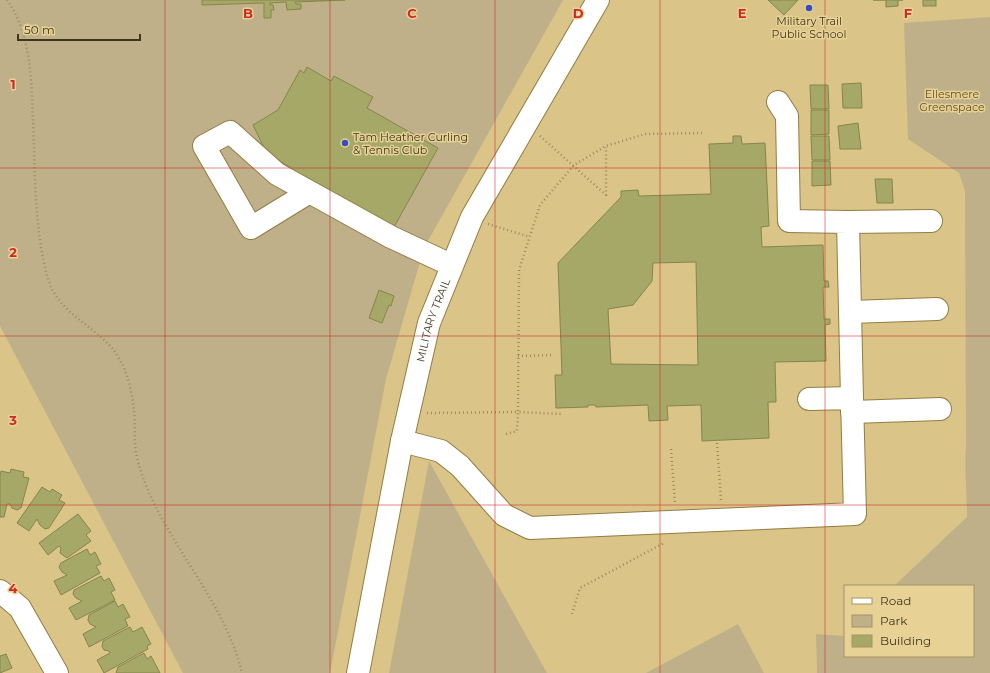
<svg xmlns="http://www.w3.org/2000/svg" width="990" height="673" viewBox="0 0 990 673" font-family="Montserrat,sans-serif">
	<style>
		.green { fill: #bfb089 }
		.building { fill: #a6a867; stroke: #85864b; fill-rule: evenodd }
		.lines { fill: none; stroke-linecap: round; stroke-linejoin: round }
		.minor-casing { stroke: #927d43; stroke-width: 24 }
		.path { stroke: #9d8c5e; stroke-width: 2.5; stroke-dasharray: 1 3; stroke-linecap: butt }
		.minor { stroke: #fff; stroke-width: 22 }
		.grid { fill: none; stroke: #ce2927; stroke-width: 1; stroke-opacity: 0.55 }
		.poi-dot { fill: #374ec0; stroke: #e7d195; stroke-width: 1.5 }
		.labels { text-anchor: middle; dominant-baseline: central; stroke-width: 3; stroke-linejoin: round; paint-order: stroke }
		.poi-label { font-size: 11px; fill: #3f361d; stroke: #e7d195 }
		.park-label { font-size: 11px; fill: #635121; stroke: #e7d195 }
		.street-label { font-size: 11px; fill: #3f361d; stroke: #e7d195 }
		.grid-label { font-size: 13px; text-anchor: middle; font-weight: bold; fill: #ce2927; stroke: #e7d195; stroke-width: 3; stroke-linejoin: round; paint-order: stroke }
	</style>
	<rect width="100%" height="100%" fill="#dac488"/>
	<!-- green -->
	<g class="green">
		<polygon points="0,0 563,0 424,248 386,379 330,673 183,673 0,326"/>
		<path d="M990 17V673H817L816 634 845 636V656H973V586H894L967 517C967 493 964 470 966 448L965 191 959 173 908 139 904 23Z"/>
		<polygon points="429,461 547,673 389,673"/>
		<polygon points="738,624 764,673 646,673"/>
	</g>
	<!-- building -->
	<g class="building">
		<polygon points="202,0 345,0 295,2 296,4 301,4 301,9 287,10 286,2 270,3 270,5 273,5 274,10 271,10 271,18 264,18 264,3 202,5"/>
		<polygon points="768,0 798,0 784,15"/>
		<polygon points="873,0 903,0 898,0 898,6 886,7 886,0"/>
		<rect x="923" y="0" width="13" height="6"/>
		<polygon points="307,67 331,81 334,76 373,97 367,108 438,148 394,227 289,169 290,167 267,154 253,125 278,110 300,70 304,73"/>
		<polygon points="861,83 862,108 843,108 842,84"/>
		<polygon points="810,85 828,85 829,109 811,109"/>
		<polygon points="811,110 829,110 829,134 811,135"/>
		<polygon points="858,123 861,149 840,149 838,126"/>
		<path d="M733 136H741L742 144 765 143 769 226 761 227 762 247 823 245 824 281H828L829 287H823L824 319H830V324L825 325 826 361 775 362 776 402H768L769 438 702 441 701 405 667 406 668 420 649 421 648 405 596 407 595 405H588V407L556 408 555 375H562L558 263 621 197V191L638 190 639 196 711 194 709 144 733 143ZM696 262 698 365 611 364 608 309 633 305 652 281 653 263Z"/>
		<polygon points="811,136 829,136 830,160 812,160"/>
		<polygon points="812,161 830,161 831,185 812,186"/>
		<polygon points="875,179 892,179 893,203 877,203"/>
		<polygon points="379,290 394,296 391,306 389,305 382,323 369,318"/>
		<polygon points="11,469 24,472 23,477 29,478 21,508 17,510 12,508 10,504 7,504 4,517 0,517 0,475 1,471 10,473"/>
		<polygon points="42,487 50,492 52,489 62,495 59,500 65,503 49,528 45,529 40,525 37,519 29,531 17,523"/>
		<polygon points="78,514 91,531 86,535 91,541 67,558 60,553 61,548 59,546 48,555 39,543"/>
		<polygon points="87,549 90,555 95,552 101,564 96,566 100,573 61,595 54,581 67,575 62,572 59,567 61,563"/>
		<polygon points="101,576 104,581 109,578 115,590 111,592 115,600 76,620 69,608 82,601 76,598 73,594 74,590"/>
		<polygon points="115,601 118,607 123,604 130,617 125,619 128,626 89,647 83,634 96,627 90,624 88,620 89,615"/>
		<polygon points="130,627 133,632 142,627 151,644 147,646 148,649 104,673 97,660 110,653 109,651 104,650 102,646 103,641"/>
		<polygon points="144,653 147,659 151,656 160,673 116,673 118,667"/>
		<polygon points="6,654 12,668 0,673 0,656"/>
	</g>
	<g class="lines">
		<defs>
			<g id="minor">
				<polyline points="778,102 787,116 789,221 848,222 852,398"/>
				<polyline points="308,193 251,228 204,146 230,132 277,174 391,237 451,265"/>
				<polyline points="848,222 931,221"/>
				<polyline points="850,312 937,309"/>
				<polyline points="852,412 940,409"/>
				<polyline points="402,441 441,451 460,466 504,515 530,528 855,514 852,398 809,399"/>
				<polyline points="0,591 20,608 57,673"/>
				<path id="s1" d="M358 673 402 441 429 323 472 217 598 0"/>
			</g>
		</defs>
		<!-- minor casing -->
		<use href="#minor" class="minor-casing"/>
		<!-- path -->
		<g class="path">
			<path d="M7 0C31 34 31 77 33 117 35 168 34 230 48 279 58 312 91 324 112 348 116 352 119 359 122 364 129 377 132 395 134 410 136 426 133 442 137 458 157 536 223 594 242 673"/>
			<polyline points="540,136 606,195 606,147"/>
			<polyline points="488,224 530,237"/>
			<polyline points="518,356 553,355"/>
			<polyline points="427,413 518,412 519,270 540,205 574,165 606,146 645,134 702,133"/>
			<polyline points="506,434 517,431 518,412 563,414"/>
			<polyline points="717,443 721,500"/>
			<polyline points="671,449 675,504"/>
			<polyline points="572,614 580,588 662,544 664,541"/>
		</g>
		<!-- minor -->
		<use href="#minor" class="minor"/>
	</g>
	<!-- grid -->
	<path class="grid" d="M165 0V673M330 0V673M495 0V673M660 0V673M825 0V673M0 168H990M0 336H990M0 505H990"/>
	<!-- markers -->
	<g class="poi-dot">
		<circle cx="809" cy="8" r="4"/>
		<circle cx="345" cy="143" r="4"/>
	</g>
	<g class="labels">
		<!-- poi labels -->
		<g class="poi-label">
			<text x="809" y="21">Military Trail<tspan x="809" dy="13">Public School</tspan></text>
			<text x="353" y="137" text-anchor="start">Tam Heather Curling<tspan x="353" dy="13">&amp; Tennis Club</tspan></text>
		</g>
		<!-- park labels -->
		<g class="park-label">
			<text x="952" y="94">Ellesmere<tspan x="952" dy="13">Greenspace</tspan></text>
		</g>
		<!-- street labels -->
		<g class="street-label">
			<text stroke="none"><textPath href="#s1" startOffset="361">MILITARY TRAIL</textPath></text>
		</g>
	</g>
	<g class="grid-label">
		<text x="248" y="18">B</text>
		<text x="412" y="18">C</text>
		<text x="578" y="18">D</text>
		<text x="742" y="18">E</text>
		<text x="908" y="18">F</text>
		<text x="13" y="89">1</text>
		<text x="13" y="257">2</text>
		<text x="13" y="425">3</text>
		<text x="13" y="593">4</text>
	</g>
	<!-- legend -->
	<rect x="844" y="585" width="130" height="72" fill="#e7d195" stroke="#a49365"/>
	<rect x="852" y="598" width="20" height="6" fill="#ffffff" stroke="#a49365"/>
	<text x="880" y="605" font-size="12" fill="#3f361d">Road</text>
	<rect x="852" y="615" width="20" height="12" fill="#bfb089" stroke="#a49365"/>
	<text x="880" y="625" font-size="12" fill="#3f361d">Park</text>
	<rect x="852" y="635" width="20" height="12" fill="#a6a867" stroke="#a49365"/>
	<text x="880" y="645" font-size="12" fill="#3f361d">Building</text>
	<!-- scale -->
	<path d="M18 34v6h122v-6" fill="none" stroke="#3f361d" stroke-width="2"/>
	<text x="24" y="34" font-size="12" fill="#3f361d" stroke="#e7d195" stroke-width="3" paint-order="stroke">50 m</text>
</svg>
